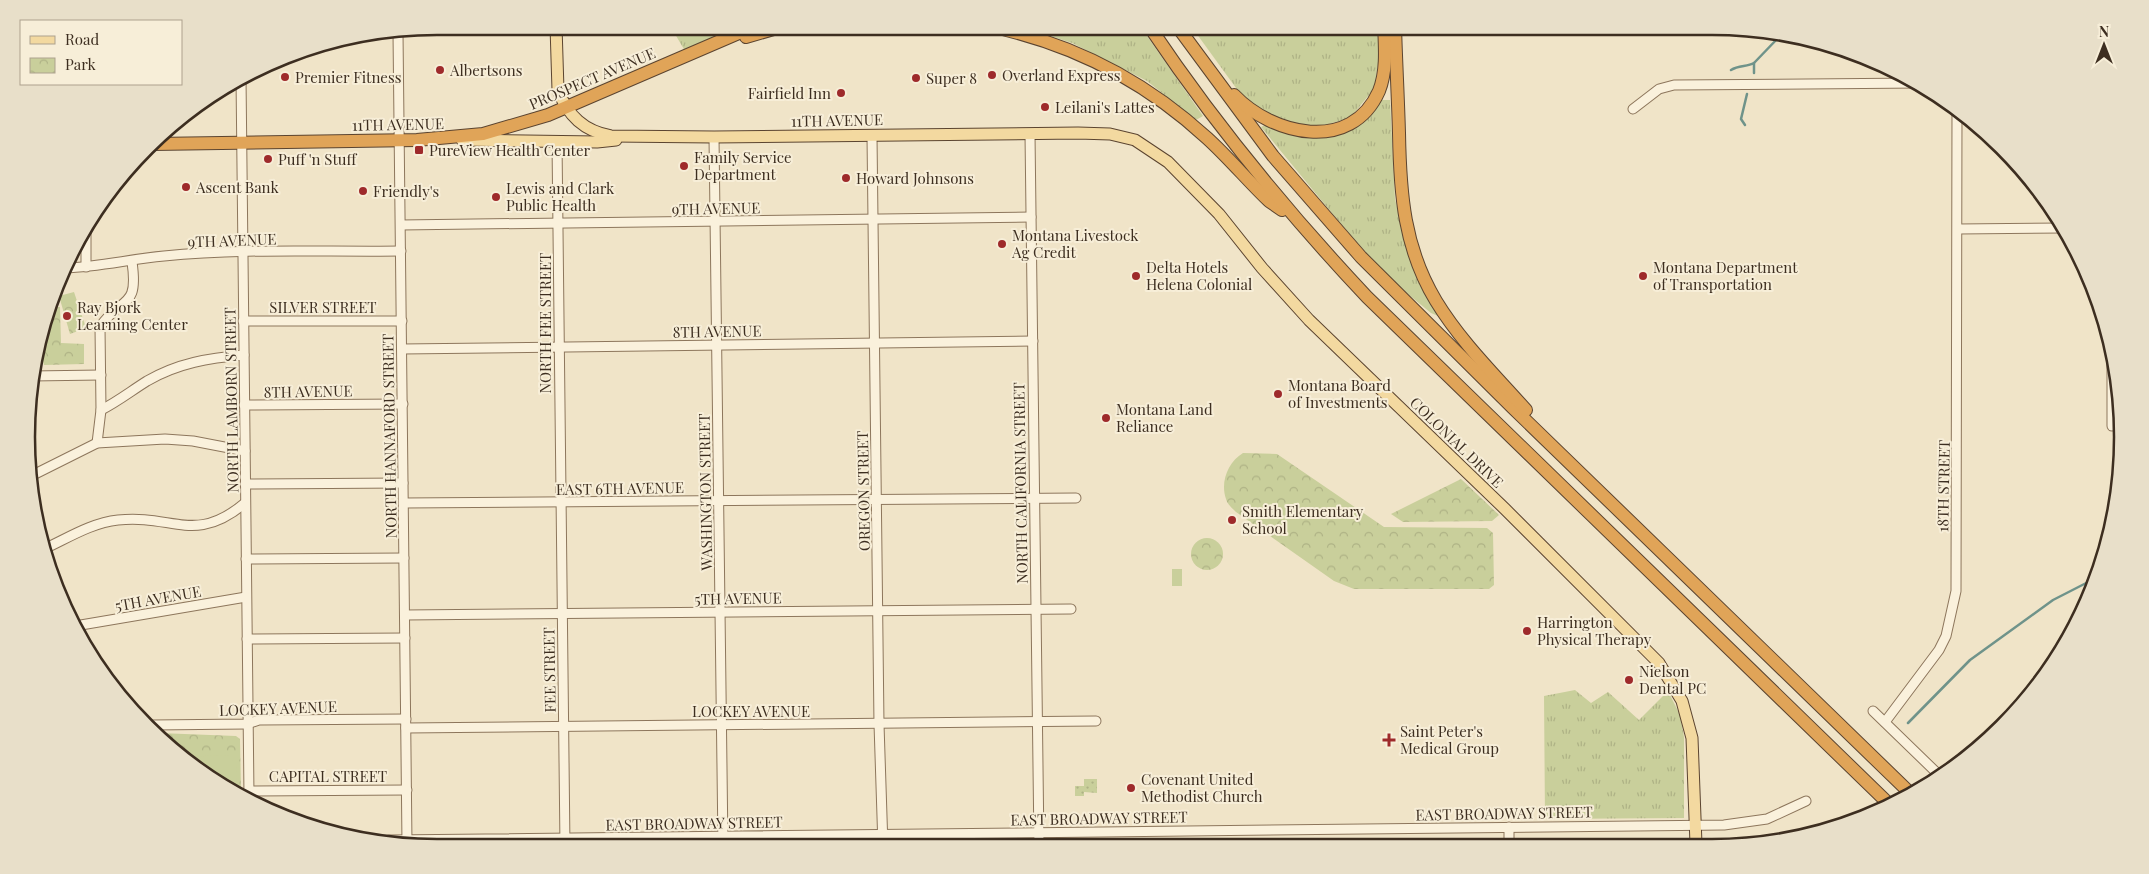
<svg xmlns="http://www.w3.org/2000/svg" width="2149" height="874" viewBox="0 0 2149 874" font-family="'Playfair Display',serif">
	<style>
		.grass { fill: url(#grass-tufts) }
		.park { fill: url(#park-crowns) }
		.garden { fill: url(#garden-dots) }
		.pitch { fill: #c9cf9b }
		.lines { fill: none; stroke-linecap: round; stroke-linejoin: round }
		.stream { stroke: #6f938a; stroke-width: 2.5 }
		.minor-casing { stroke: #8d765c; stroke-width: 11 }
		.major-casing { stroke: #5b4430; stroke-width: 13 }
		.highway-casing { stroke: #5b4430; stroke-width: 14 }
		.minor { stroke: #faf1dc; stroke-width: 9 }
		.major { stroke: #f3d9a0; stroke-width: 11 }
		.highway { stroke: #e0a458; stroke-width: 12 }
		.poi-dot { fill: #9e2a2b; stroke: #f7eed8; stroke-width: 2 }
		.labels { text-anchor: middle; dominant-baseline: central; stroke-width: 4; stroke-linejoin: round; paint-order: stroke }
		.poi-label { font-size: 15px; fill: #3d2e20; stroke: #f7eed8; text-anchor: start }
		.street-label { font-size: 15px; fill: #3d2e20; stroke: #f7eed8 }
		.rim { fill: none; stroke: #3d2e20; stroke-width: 2.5 }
	</style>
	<defs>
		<pattern id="grass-tufts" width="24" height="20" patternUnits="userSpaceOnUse" patternTransform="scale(1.25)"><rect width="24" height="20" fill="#c9cf9b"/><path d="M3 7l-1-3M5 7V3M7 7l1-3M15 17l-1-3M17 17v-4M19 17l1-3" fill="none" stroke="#aeb285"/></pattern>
		<pattern id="park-crowns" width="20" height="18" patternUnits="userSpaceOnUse" patternTransform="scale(1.25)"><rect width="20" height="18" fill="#c9cf9b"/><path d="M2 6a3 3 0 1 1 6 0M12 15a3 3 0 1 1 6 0" fill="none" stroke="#aeb285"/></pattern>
		<pattern id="garden-dots" width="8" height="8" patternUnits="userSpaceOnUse" patternTransform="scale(1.25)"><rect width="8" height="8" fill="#c9cf9b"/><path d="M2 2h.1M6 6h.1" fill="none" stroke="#aeb285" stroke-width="1.8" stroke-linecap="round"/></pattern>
	</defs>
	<rect width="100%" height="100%" fill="#f0e4c8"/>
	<!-- grass -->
	<g class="grass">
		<polygon points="679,26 745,26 685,51 675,34 671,30"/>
		<polygon points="1020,26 1140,26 1203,116 1196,120 1147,81 1072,43"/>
		<polygon points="1191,26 1377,26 1379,57 1374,89 1350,118 1318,127 1271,118 1244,99"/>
		<polygon points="1378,100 1390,100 1395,199 1405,238 1438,316 1431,313 1387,277 1336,218 1261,127 1265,125 1298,136 1317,136"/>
		<polygon points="1575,690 1591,703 1608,692 1639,720 1668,691 1680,715 1684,737 1684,818 1545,819 1544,696"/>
	</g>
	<!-- park -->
	<g class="park">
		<polygon points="74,292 86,328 70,334 59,296"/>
		<polygon points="48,307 60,307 61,343 84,344 84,364 44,365 39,346"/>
		<path d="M1243 453 1277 454 1384 527 1487 528 1493 533 1494 585 1489 589H1354L1334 581 1236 512C1232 508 1227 504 1226 499 1220 482 1228 462 1243 453Z"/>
		<polygon points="1461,479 1499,515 1492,521 1403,522 1391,514"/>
		<circle cx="1207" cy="554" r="16"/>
		<polygon points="159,733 236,736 240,739 241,792 187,763"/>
	</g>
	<!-- garden -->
	<polygon class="garden" points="1084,779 1097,779 1097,793 1084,792 1084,796 1075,796 1075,786 1084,786"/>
	<!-- pitch -->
	<g class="pitch">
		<rect x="1172" y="569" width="10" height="17"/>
		<polygon points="228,755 237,766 236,789 187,763 181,757"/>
	</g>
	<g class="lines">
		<!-- stream -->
		<g class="stream">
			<path d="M1731 70C1739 65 1747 67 1754 63L1779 37"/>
			<polyline points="1754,73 1754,63"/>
			<polyline points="1745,125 1741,119 1747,94"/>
			<polyline points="1908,723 1970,660 2053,600 2096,578"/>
		</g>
		<defs>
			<g id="minor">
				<polyline points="398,33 407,843"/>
				<polyline points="241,77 249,796"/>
				<polyline points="1633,109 1659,89 1674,85 1920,83"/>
				<polyline points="1030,134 1039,846"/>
				<polyline points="872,136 879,724 883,847"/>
				<polyline points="714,137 723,847"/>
				<polyline points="557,142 565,847"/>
				<polyline points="401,225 1031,217"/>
				<polyline points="86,226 86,267"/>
				<polyline points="1958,229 2063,228"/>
				<path d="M65 268C99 267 130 259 164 256 242 248 322 252 401 251"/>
				<polyline points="243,321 402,321"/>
				<polyline points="402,349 1033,341"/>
				<polyline points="2112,351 2112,426"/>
				<polyline points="31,376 101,375"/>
				<polyline points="244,405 403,404"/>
				<path d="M101 410C117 402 131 391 147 381 178 363 209 358 244 355"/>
				<path d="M97 443 101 410 100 327C121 295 139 311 132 262"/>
				<polyline points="33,475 97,443 165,439 193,441 245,451"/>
				<polyline points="245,484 403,483"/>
				<polyline points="404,503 1076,498"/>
				<path d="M44 549C68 538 91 523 118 520 173 514 195 545 245 503"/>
				<polyline points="246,559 404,558"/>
				<polyline points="405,615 1071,609"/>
				<polyline points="75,626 246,597"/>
				<polyline points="247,639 405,638"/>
				<polyline points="1873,711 1938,774"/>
				<polyline points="1885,722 1939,650 1946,636 1956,591 1957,110"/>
				<polyline points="152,725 247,724 259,720 406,719"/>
				<polyline points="406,728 1096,721"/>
				<polyline points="248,791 407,790"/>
				<polyline points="1509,827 1509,845"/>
				<polyline points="389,840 1724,825 1767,819 1806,801"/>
			</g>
			<g id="major">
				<path d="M556 26 558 90C568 116 584 131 611 136L714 137 1078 133 1110 134 1135 140 1168 162 1219 214 1262 268 1309 320 1505 509 1659 663 1682 701 1692 738 1696 844"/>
				<polyline points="462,140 597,142 616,140"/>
			</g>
			<g id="highway">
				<path d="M989 26C1071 43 1145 81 1207 138 1229 158 1248 181 1269 201L1282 210"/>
				<path d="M1149 26C1214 123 1287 212 1367 297L1889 804"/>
				<polyline points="1177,26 1273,156 1361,257 1513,408 1909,792"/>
				<path d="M1395 26C1396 62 1398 97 1399 133 1400 194 1404 248 1436 301 1461 342 1495 375 1526 410"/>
				<polyline points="746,37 784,26"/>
				<path d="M1234 95C1272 135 1351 154 1379 91 1387 71 1385 47 1384 26"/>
				<polyline points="153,144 417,140 483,134 548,115 755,26"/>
			</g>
		</defs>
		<!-- minor casing -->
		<use href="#minor" class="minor-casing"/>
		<!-- major casing -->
		<use href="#major" class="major-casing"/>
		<!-- highway casing -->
		<use href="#highway" class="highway-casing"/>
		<!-- minor -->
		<use href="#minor" class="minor"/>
		<!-- major -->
		<use href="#major" class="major"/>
		<!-- highway -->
		<use href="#highway" class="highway"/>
	</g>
	<!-- markers -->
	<g class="poi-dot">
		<circle cx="440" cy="70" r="5"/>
		<circle cx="992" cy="75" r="5"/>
		<circle cx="285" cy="77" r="5"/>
		<circle cx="916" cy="78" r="5"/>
		<circle cx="841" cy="93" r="5"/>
		<circle cx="1045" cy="107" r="5"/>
		<rect x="414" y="145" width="10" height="10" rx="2.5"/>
		<circle cx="268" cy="159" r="5"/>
		<circle cx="684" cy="166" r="5"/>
		<circle cx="846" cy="178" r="5"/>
		<circle cx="186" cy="187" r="5"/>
		<circle cx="363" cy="191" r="5"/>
		<circle cx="496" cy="197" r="5"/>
		<circle cx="1002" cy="244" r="5"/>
		<circle cx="1136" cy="276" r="5"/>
		<circle cx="1643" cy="276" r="5"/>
		<circle cx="67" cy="316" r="5"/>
		<circle cx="1278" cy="394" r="5"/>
		<circle cx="1106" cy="418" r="5"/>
		<circle cx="1232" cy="520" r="5"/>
		<circle cx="1527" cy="631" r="5"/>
		<circle cx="1629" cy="680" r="5"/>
		<path d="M1386.5 732.5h5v5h5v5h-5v5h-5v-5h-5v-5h5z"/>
		<circle cx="1131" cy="788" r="5"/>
	</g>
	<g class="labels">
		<!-- poi labels -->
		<g class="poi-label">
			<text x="450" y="70">Albertsons</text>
			<text x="1002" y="75">Overland Express</text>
			<text x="295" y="77">Premier Fitness</text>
			<text x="926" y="78">Super 8</text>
			<text x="831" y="93" text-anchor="end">Fairfield Inn</text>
			<text x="1055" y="107">Leilani's Lattes</text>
			<text x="429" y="150">PureView Health Center</text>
			<text x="694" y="157">Family Service<tspan x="694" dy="17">Department</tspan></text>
			<text x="278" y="159">Puff 'n Stuff</text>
			<text x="856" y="178">Howard Johnsons</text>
			<text x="196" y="187">Ascent Bank</text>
			<text x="506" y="188">Lewis and Clark<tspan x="506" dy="17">Public Health</tspan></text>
			<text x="373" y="191">Friendly's</text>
			<text x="1012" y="235">Montana Livestock<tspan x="1012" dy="17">Ag Credit</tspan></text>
			<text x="1146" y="267">Delta Hotels<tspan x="1146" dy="17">Helena Colonial</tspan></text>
			<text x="1653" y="267">Montana Department<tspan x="1653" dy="17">of Transportation</tspan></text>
			<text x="77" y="307">Ray Bjork<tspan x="77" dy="17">Learning Center</tspan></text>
			<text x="1288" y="385">Montana Board<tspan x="1288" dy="17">of Investments</tspan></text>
			<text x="1116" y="409">Montana Land<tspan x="1116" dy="17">Reliance</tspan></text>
			<text x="1242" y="511">Smith Elementary<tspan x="1242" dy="17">School</tspan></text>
			<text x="1537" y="622">Harrington<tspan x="1537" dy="17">Physical Therapy</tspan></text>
			<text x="1639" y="671">Nielson<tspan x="1639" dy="17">Dental PC</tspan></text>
			<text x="1400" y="731">Saint Peter's<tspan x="1400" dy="17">Medical Group</tspan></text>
			<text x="1141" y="779">Covenant United<tspan x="1141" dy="17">Methodist Church</tspan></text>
		</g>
		<!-- street labels -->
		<g class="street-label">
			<text transform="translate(592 78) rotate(-23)">PROSPECT AVENUE</text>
			<text transform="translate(837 120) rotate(-1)">11TH AVENUE</text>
			<text transform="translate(398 124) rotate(-1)">11TH AVENUE</text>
			<text transform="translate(716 208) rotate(-1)">9TH AVENUE</text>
			<text transform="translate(232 240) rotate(-2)">9TH AVENUE</text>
			<text x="323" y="307">SILVER STREET</text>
			<text transform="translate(545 323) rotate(-90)">NORTH FEE STREET</text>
			<text transform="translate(717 331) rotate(-1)">8TH AVENUE</text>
			<text transform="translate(308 391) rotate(-1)">8TH AVENUE</text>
			<text transform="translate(231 400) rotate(-91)">NORTH LAMBORN STREET</text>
			<text transform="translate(389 436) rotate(-91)">NORTH HANNAFORD STREET</text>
			<text transform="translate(1457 442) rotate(44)">COLONIAL DRIVE</text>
			<text transform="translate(1020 483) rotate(-91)">NORTH CALIFORNIA STREET</text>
			<text transform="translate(1943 486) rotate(-89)">18TH STREET</text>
			<text transform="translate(620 488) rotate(-1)">EAST 6TH AVENUE</text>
			<text transform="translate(863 491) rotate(-91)">OREGON STREET</text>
			<text transform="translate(705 492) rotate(-91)">WASHINGTON STREET</text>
			<text transform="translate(158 598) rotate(-10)">5TH AVENUE</text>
			<text transform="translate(738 598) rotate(-1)">5TH AVENUE</text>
			<text transform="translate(549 670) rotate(-91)">FEE STREET</text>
			<text transform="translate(278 708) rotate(-2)">LOCKEY AVENUE</text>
			<text x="751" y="711">LOCKEY AVENUE</text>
			<text x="328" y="776">CAPITAL STREET</text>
			<text transform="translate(1504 813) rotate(-1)">EAST BROADWAY STREET</text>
			<text transform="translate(1099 818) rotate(-1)">EAST BROADWAY STREET</text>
			<text transform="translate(694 823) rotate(-1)">EAST BROADWAY STREET</text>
		</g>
	</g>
	<!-- crop -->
	<path d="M0 0H2149V874H0ZM437 35H1712A402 402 0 0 1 2114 437V437A402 402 0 0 1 1712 839H437A402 402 0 0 1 35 437V437A402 402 0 0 1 437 35Z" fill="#e8dfc9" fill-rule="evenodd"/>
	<path class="rim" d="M437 35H1712A402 402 0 0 1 2114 437V437A402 402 0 0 1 1712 839H437A402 402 0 0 1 35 437V437A402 402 0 0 1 437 35Z"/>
	<!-- legend -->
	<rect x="20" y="20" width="162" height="65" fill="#f7eed8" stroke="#ada18e"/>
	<rect x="30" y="36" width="25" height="8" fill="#f3d9a0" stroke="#ada18e"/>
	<text x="65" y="45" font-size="15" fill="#3d2e20">Road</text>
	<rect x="30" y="58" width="25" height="15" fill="url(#park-crowns)" stroke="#ada18e"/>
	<text x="65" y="70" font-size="15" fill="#3d2e20">Park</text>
	<!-- north arrow -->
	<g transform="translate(2104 45)" stroke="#f7eed8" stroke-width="4" paint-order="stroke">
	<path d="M0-4L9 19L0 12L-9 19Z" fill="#3d2e20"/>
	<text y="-8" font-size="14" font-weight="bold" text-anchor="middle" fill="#3d2e20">N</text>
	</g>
</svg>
